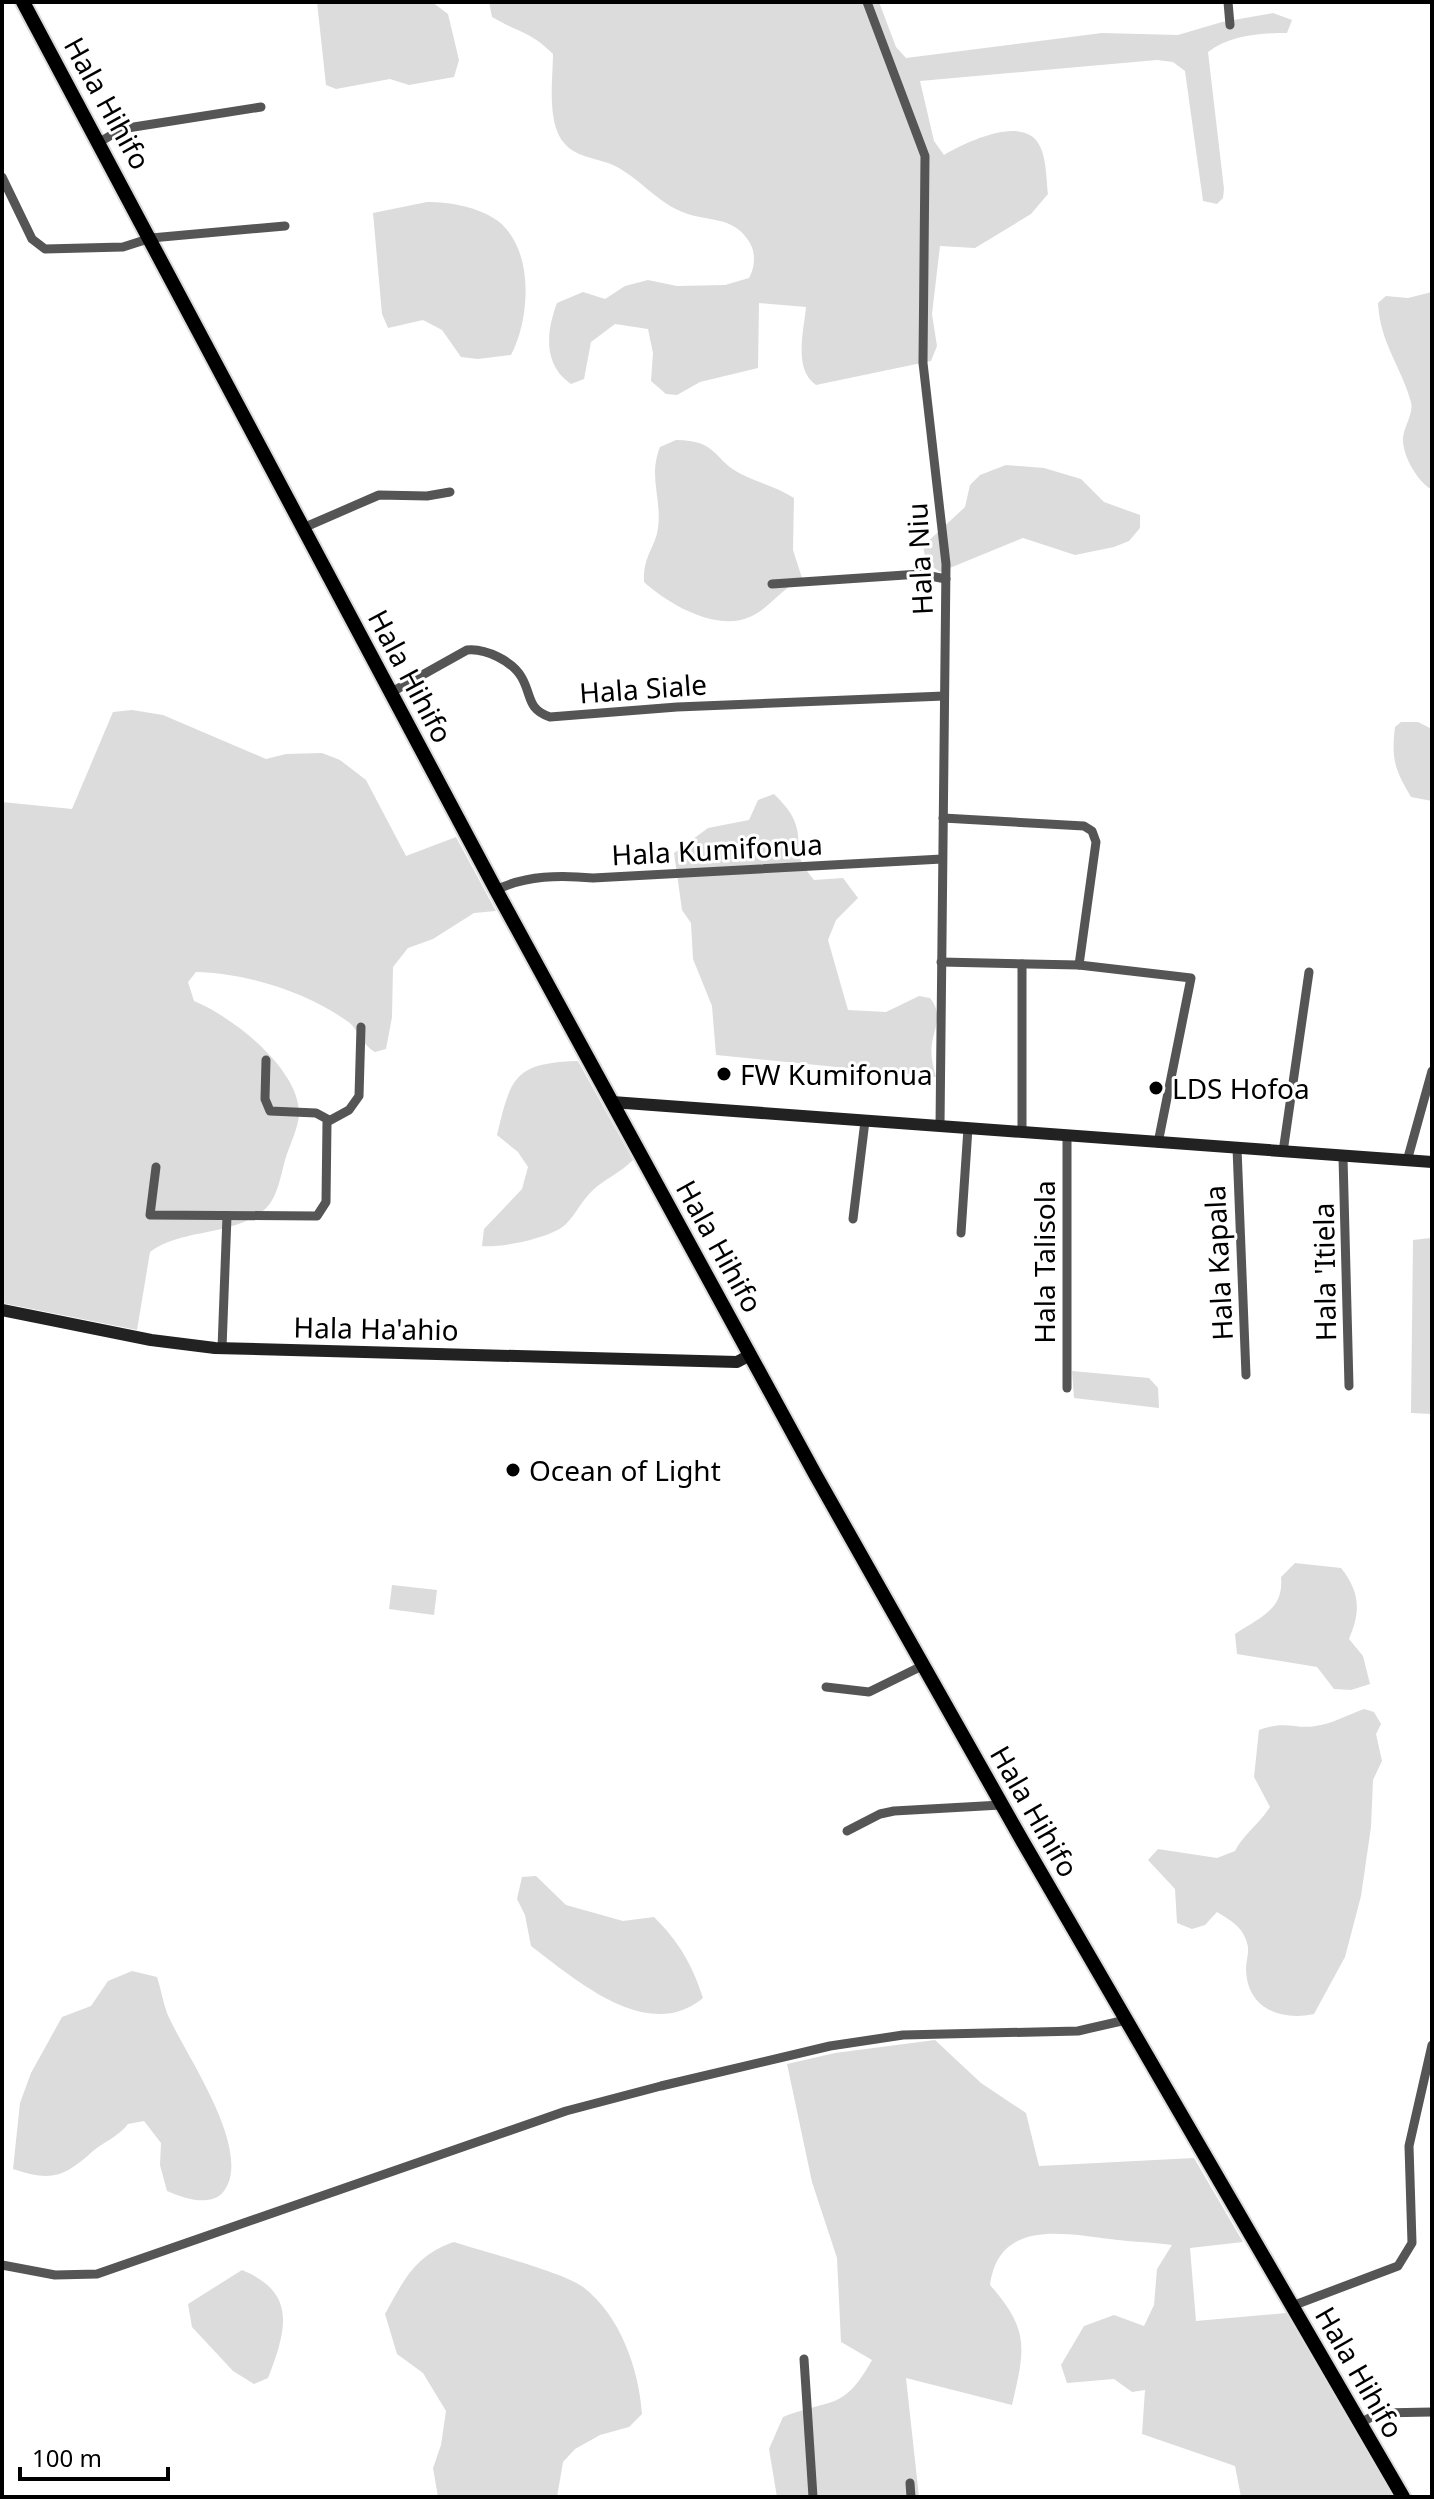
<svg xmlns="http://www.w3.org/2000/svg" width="1434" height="2499" viewBox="0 0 1434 2499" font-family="'Noto Sans',sans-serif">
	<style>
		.green { fill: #dcdcdc }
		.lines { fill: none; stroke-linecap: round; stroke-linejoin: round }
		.primary-casing { stroke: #dbdbdb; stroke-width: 18 }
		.street { stroke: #555; stroke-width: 9 }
		.secondary { stroke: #222; stroke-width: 12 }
		.primary { stroke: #000; stroke-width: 14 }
		.poi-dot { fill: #000; stroke: #fff; stroke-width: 3 }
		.labels { text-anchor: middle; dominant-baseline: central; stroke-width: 6; stroke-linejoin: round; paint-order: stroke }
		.street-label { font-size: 28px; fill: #000; stroke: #fff }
		.poi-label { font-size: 28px; fill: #000; stroke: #fff; text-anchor: start }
	</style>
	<rect width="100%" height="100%" fill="#fff"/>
	<!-- green -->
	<g class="green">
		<polygon points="317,2 432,2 448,14 459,60 454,77 409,85 390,79 336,89 326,85"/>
		<path d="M489 2H879L896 47 906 58 1102 33 1178 35 1222 22 1273 13 1292 20 1287 33C1261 33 1230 35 1208 52L1224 189 1223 198 1217 204 1203 201 1185 71 1173 62 1157 60 920 81 934 141 944 155C963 144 1013 119 1034 138 1047 150 1046 178 1048 194L1031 214 975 248 940 246 932 314 937 346 931 361 816 385C793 370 804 330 806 307L759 303 758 368 700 382 677 395 666 394 651 381 653 353 648 329 615 324 591 342 584 379 571 384C543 365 546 332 557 303L583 292 605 299 625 286 648 280 677 286 725 285 749 278C755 267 756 254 750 243 733 214 707 223 680 211 655 200 639 178 615 166 599 158 577 158 565 144 546 124 553 79 553 54 530 31 519 33 492 17Z"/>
		<path d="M427 202C450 202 479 207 498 221 535 250 530 319 511 355L478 359 461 357 442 330 423 320 388 328 382 314 373 213Z"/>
		<path d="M1432 292V490C1417 481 1402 455 1403 438 1404 426 1414 413 1411 402 1401 366 1380 343 1378 303L1386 296 1408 298Z"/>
		<path d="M676 440C718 440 713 460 741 474 759 483 777 487 794 498L793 550 802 578C783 588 771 606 752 616 719 633 669 605 644 582 643 555 655 549 658 528 662 498 648 477 660 447Z"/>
		<polygon points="1006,465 1044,468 1081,479 1104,502 1140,515 1140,528 1129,541 1114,547 1075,555 1023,538 940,572 926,562 923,546 965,507 970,485 980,475"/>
		<path d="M132 710 163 715 266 759 286 754 322 753 340 760 366 780 406 856 456 837 496 911 474 913 433 939 408 948 393 967 392 1017 386 1049 375 1052C360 1043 359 1029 347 1021 306 992 246 973 196 972L188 982 194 1001C231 1016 299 1068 299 1113 299 1127 289 1146 285 1160 281 1175 277 1200 264 1210 231 1237 181 1228 150 1252L137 1330 2 1303V802L72 809 113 712Z"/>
		<path d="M1401 722H1418L1432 729V801L1411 797C1395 770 1391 759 1395 727Z"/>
		<path d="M774 794C781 801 790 810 794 820 805 846 788 849 814 880L843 878 858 898 836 920 828 940 848 1010 886 1012 919 996 930 998C943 1015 935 1025 932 1043 930 1055 933 1066 936 1077L716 1055 712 1006 693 959 691 923 682 910 674 853 708 828 749 820 758 800Z"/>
		<path d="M578 1061 633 1160C620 1173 605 1179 593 1190 582 1200 576 1214 566 1224 552 1238 501 1248 482 1246L484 1229 522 1189 528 1167 518 1152 497 1135C511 1077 514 1063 578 1061Z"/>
		<polygon points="1431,1238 1432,1414 1411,1413 1413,1240"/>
		<polygon points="1072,1371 1149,1378 1158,1388 1159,1408 1074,1398"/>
		<path d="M1295 1563 1341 1568C1360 1592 1361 1611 1349 1639L1363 1656 1370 1684 1351 1690 1334 1689 1317 1667 1237 1654 1235 1634C1260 1617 1284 1610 1281 1577Z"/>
		<polygon points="392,1585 437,1590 434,1615 389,1609"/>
		<path d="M1364 1709 1374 1712 1381 1724 1376 1734 1382 1761 1373 1780 1371 1827 1361 1896 1345 1957 1314 2014C1281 2021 1247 2009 1246 1969 1246 1960 1250 1951 1247 1943 1243 1927 1230 1920 1217 1912L1205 1925 1192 1929 1177 1923 1175 1889 1148 1860 1158 1849 1217 1858 1235 1851C1242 1836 1259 1824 1270 1807L1254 1777 1259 1730C1289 1719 1295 1731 1321 1725 1335 1722 1350 1714 1364 1709Z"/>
		<path d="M536 1876 566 1905 623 1921 654 1917C679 1942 692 1964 703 1998 648 2044 576 1980 531 1946L525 1915 517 1899 522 1877Z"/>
		<path d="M132 1971 157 1977C161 1989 163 2002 167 2013 184 2053 254 2150 224 2191 211 2208 183 2198 167 2191L160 2165 161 2143 144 2121 128 2124C118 2137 105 2141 93 2151 64 2177 52 2182 13 2169L20 2103 31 2073 62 2017 91 2006 108 1981Z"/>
		<path d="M935 2040 981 2083 1026 2113 1039 2166 1194 2158 1243 2242 1190 2248 1196 2321 1286 2313 1393 2497H1241L1235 2466 1142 2434 1145 2390 1132 2392 1114 2379 1067 2383 1061 2365 1084 2326 1114 2315 1144 2326 1154 2305 1157 2269 1172 2245C1152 2242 1130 2242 1110 2239 1061 2233 999 2220 990 2285 1030 2330 1025 2349 1012 2405L906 2378 919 2497H777L769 2449 783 2417C831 2398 843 2412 872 2360L841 2342 837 2258 812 2182 787 2064 835 2053Z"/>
		<path d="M454 2242C481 2251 564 2272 583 2287 620 2315 639 2369 642 2414L629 2427 600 2435 575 2449 563 2462 557 2497H438L433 2468 441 2445 446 2411 423 2373 397 2354 385 2314C404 2280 415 2255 454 2242Z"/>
		<path d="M242 2270C298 2293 286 2331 268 2378L254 2384 233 2371 192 2327 188 2304Z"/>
	</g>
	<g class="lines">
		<defs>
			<polyline id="primary" points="23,2 496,890 815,1474 1023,1842 1403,2497"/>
		</defs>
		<!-- primary casing -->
		<use href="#primary" class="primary-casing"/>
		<!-- street -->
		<g class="street">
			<polyline points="867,2 925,156 923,363 946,564 940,1126"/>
			<polyline points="1228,2 1230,25"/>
			<polyline points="100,142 121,129 261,107"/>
			<polyline points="2,177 32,239 45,249 123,247 151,238 285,226"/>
			<polyline points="303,528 379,495 427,496 450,492"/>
			<polyline points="772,584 920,574 946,579"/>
			<path d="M390 693 467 650C485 648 513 661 522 678 532 696 527 709 550 717L677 707 944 696"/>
			<path d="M496 890C526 875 561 875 593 878L942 859"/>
			<polyline points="941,962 1079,965 1096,842 1092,831 1084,826 943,818"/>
			<polyline points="1079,965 1191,978 1158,1143"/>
			<polyline points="266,1060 265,1099 270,1111 316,1113 329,1120"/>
			<polyline points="1022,1132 1022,964"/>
			<polyline points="1067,1136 1067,1388"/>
			<polyline points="1237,1148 1246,1375"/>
			<polyline points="1283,1152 1309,972"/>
			<polyline points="1343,1157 1349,1386"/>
			<polyline points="1407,1161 1432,1071"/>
			<polyline points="156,1167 150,1215 317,1216 326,1202 327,1122 349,1110 359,1096 361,1027"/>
			<polyline points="853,1219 865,1121"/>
			<polyline points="961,1233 968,1128"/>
			<polyline points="222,1348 227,1216"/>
			<polyline points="826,1687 869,1692 922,1666"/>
			<polyline points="847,1831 880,1814 894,1811 1001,1805"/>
			<polyline points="2,2265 55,2275 97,2274 566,2111 661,2086 830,2046 903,2035 1078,2031 1126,2020"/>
			<polyline points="1292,2306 1398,2266 1412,2243 1409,2146 1432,2045"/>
			<polyline points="804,2359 813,2497"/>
			<polyline points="1360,2423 1379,2413 1432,2412"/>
			<polyline points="910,2483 911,2497"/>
		</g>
		<!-- secondary -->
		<g class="secondary">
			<polyline points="612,1102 1432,1162"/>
			<polyline points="2,1310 151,1340 215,1348 737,1362 750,1355"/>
		</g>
		<!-- primary -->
		<use href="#primary" class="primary"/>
	</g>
	<!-- markers -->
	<g class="poi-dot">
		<circle cx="724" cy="1074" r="8"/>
		<circle cx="1156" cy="1088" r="8"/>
		<circle cx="513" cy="1470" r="8"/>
	</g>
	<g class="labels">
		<!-- street labels -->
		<g class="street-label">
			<text transform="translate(108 103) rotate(61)">Hala Hihifo</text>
			<text transform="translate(919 559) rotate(-93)">Hala Niu</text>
			<text transform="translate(411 676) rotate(62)">Hala Hihifo</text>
			<text transform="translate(643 688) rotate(-4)">Hala Siale</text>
			<text transform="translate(717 849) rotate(-3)">Hala Kumifonua</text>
			<text transform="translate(720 1246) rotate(61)">Hala Hihifo</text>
			<text transform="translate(1044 1262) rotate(-90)">Hala Talisola</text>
			<text transform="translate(1218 1263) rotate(-93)">Hala Kapala</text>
			<text transform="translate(1324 1272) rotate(-91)">Hala 'Itiela</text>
			<text transform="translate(376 1328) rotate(1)">Hala Ha'ahio</text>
			<text transform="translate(1035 1811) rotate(60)">Hala Hihifo</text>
			<text transform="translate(1360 2372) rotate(60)">Hala Hihifo</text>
		</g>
		<!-- poi labels -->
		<g class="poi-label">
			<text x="740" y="1074">FW Kumifonua</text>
			<text x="1172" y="1088">LDS Hofoa</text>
			<text x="529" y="1470">Ocean of Light</text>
		</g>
	</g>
	<!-- border -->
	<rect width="1434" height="2499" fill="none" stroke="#000000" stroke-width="8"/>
	<!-- scale -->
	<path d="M20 2467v12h148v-12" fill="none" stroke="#000000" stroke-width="4"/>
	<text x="32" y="2467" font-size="24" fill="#000000" stroke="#ffffff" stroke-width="6" paint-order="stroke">100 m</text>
</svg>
